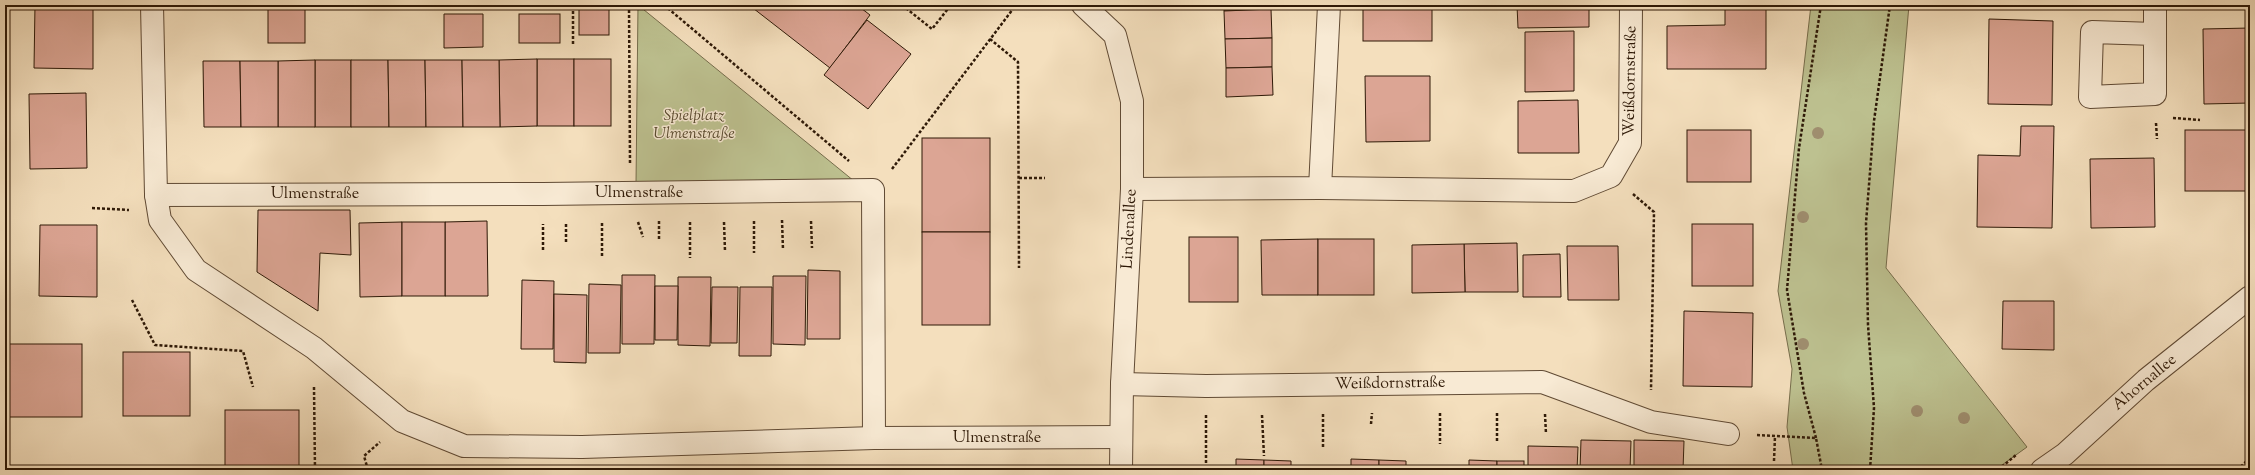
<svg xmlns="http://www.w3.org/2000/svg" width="2255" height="475" viewBox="0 0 2255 475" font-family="'Sorts Mill Goudy',serif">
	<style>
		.green { fill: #bdc190; stroke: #766d4c }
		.building { fill: #dca594; stroke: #2e1907 }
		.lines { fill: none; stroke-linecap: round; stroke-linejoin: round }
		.minor-casing { stroke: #604a34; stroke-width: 24 }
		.path { stroke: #2e1907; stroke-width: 2.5; stroke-dasharray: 3 2; stroke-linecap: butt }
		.minor { stroke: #f8ead4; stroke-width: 22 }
		.tree { fill: #9f8e6f }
		.labels { text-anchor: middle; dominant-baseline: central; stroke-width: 3; stroke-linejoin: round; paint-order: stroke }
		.street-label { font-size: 16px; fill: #2e1907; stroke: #f8ead4 }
		.park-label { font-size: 16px; font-style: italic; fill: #594b30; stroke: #f8ead4 }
	</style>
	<rect width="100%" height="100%" fill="#f4dfbd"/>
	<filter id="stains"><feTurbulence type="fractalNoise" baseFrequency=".005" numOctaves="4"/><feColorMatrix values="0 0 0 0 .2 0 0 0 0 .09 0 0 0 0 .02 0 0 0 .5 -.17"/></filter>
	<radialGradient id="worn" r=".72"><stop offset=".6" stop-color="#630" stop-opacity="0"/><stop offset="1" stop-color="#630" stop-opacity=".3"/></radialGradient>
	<!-- green -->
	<g class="green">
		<polygon points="638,5 854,181 636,184"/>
		<polygon points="1811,5 1909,5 1886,268 2027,447 1995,470 1793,470 1787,427 1792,369 1778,291"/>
	</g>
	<!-- building -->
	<g class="building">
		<polygon points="35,5 93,5 93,69 34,68"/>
		<rect x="268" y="5" width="37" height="38"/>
		<rect x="579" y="5" width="30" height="30"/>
		<polygon points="749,5 857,5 870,15 830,68"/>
		<polygon points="1224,5 1271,5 1271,9 1224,11"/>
		<rect x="1363" y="5" width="69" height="36"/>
		<polygon points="1517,5 1589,5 1589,27 1518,28"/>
		<polygon points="1725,5 1766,5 1766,69 1667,69 1667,26 1725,25"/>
		<polygon points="1271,9 1272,38 1225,39 1224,11"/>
		<polygon points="444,14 483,14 483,47 444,48"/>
		<rect x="519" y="14" width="41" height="29"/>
		<polygon points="1989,19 2053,21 2052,105 1988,104"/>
		<polygon points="867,20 911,54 868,109 824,75"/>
		<polygon points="2250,28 2250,103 2204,104 2203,29"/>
		<polygon points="1574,31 1574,91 1525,92 1525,32"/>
		<polygon points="1272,38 1272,67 1226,68 1225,39"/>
		<rect x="537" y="59" width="37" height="67"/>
		<polygon points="537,59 537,126 500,127 499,60"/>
		<rect x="574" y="59" width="37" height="67"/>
		<rect x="315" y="60" width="36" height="67"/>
		<polygon points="315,60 315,127 278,127 278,61"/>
		<polygon points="351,60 388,60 389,127 351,127"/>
		<polygon points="388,60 425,60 426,127 389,127"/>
		<polygon points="425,60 462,60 463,127 426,127"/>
		<polygon points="462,60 499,60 500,127 463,127"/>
		<polygon points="203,61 240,61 241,127 204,127"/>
		<polygon points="240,61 278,61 278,127 241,127"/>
		<polygon points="1272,67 1273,95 1226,97 1226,68"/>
		<polygon points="1365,76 1430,76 1430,141 1366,142"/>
		<polygon points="86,93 87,168 30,169 29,94"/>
		<polygon points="1578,100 1579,153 1518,153 1518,101"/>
		<polygon points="2021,126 2054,126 2052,228 1977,227 1978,155 2020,156"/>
		<rect x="1687" y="130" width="64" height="52"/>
		<rect x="2185" y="130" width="65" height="61"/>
		<rect x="922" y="138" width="68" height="94"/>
		<polygon points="2154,158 2155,227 2091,228 2090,159"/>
		<polygon points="258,210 350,210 351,255 320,253 318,311 257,272"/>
		<polygon points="487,221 488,296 445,296 445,222"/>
		<polygon points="402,222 402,296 360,297 359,223"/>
		<rect x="402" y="222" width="43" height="74"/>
		<rect x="1692" y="224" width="61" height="62"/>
		<polygon points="40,225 97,225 97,297 39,296"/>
		<rect x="922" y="232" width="68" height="93"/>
		<rect x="1189" y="237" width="49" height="65"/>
		<polygon points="1318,239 1318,295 1262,295 1261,240"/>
		<rect x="1318" y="239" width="56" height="56"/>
		<polygon points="1517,243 1518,292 1465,292 1464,244"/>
		<polygon points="1464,244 1465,292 1412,293 1412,245"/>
		<polygon points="1567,246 1618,246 1619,300 1568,300"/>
		<polygon points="1560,254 1561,297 1523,297 1523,255"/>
		<polygon points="808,270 840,271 840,339 807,339"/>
		<polygon points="622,275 655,275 654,344 622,344"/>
		<polygon points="773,276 806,276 805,345 773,344"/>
		<polygon points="678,277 711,277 710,346 678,345"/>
		<polygon points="522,280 554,281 553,349 521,349"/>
		<polygon points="589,284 621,285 620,353 588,353"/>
		<polygon points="655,286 678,286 677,340 655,340"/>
		<polygon points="712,287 738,287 737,343 711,343"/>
		<polygon points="740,287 772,287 771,356 739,356"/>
		<polygon points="554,294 587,295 586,363 554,362"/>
		<polygon points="2003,301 2054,301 2054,350 2002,349"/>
		<polygon points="1684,311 1753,313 1752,387 1683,386"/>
		<rect x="5" y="344" width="77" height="73"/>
		<rect x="123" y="352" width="67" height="64"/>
		<rect x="225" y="410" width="74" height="60"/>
		<polygon points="1581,440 1631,441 1630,470 1580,470"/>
		<polygon points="1634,440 1684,441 1683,470 1634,470"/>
		<polygon points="1528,446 1578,447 1577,470 1528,470"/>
		<polygon points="1236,459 1264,460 1264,470 1236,470"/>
		<polygon points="1351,459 1379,460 1379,470 1351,470"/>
		<polygon points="1264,460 1291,461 1291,470 1264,470"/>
		<polygon points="1379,460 1406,461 1406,470 1379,470"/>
		<polygon points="1469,460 1497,461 1497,470 1469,470"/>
		<rect x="1497" y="461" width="27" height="9"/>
		<polygon points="1687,466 1737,467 1737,470 1687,470"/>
		<polygon points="1741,467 1791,468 1791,470 1741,470"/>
	</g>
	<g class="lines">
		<defs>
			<g id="minor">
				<polyline points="152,5 156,195 160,220 196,270 314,348 402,421 464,446 582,447 874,438 1121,437"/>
				<polyline points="1083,5 1115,35 1132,101 1132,189 1122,384 1121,470"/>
				<polyline points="2155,5 2155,94 2090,97 2092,32 2155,34"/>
				<polyline points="1320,188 1574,191 1611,176 1630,143 1631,5"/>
				<polyline points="1132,189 1320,188 1329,5"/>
				<polyline points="156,195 543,194 873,190 874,438"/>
				<polyline points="1122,384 1206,386 1542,382 1651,422 1728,434"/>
				<polyline points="2042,470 2065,454 2146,380 2250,297"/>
			</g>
		</defs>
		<!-- minor casing -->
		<use href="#minor" class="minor-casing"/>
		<!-- path -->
		<g class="path">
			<polyline points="551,5 551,6"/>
			<polyline points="629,5 630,164"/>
			<polyline points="664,5 849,161"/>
			<polyline points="902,5 932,29 951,5"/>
			<polyline points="990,39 1018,62 1019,268"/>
			<polyline points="573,44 573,5"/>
			<polyline points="2173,118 2200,120"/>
			<polyline points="2156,123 2157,139"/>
			<polyline points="892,169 1016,5"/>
			<polyline points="1019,178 1045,178"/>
			<polyline points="1633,194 1654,212 1651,390"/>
			<polyline points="92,208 129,210"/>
			<polyline points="782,220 783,250"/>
			<polyline points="659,221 659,239"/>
			<polyline points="754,221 754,253"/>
			<polyline points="811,221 812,248"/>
			<polyline points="638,222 643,237"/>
			<polyline points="690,222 690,258"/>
			<polyline points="724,222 725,251"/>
			<polyline points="566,242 566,222"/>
			<polyline points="543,250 543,224"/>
			<polyline points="602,256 602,223"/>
			<polyline points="2246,267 2250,263"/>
			<polyline points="132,300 155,345 243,351 253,387"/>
			<polyline points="314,387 315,470"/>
			<polyline points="1440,413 1440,444"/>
			<polyline points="1497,413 1497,442"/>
			<polyline points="1323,414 1323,448"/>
			<polyline points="1545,414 1546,434"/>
			<polyline points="1206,415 1206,469"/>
			<polyline points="1262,415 1264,456"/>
			<polyline points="1371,424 1372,413"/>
			<polyline points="1757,435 1816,438 1822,470"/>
			<polyline points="1816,438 1804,393 1787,290 1799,148 1821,5"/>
			<polyline points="1774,461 1775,436"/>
			<polyline points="368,470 364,456 380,442"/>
			<polyline points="1870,470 1874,408 1868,325 1866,223 1874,121 1890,5"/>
			<polyline points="1998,470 2016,455"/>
			<polyline points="2237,470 2250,458"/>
		</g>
		<!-- minor -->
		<use href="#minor" class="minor"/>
	</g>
	<!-- trees -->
	<g class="tree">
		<circle cx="1818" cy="133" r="6"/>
		<circle cx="1803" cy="217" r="6"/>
		<circle cx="1803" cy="344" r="6"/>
		<circle cx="1917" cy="411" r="6"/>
		<circle cx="1964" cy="418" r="6"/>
	</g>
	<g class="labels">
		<!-- street labels -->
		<g class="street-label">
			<text transform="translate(1631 81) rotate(-89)">Weißdornstraße</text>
			<text x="639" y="193">Ulmenstraße</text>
			<text x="315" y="194">Ulmenstraße</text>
			<text transform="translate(1130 229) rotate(-87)">Lindenallee</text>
			<text transform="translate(2145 383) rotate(-40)">Ahornallee</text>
			<text transform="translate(1390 384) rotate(-1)">Weißdornstraße</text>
			<text x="997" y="438">Ulmenstraße</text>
		</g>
		<!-- park labels -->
		<g class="park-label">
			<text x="694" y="116">Spielplatz<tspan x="694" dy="18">Ulmenstraße</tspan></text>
		</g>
	</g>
	<!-- margin -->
	<rect width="2255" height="475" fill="none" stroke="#f4dfbd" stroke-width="20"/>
	<rect x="6" y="6" width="2243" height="463" fill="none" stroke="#2e1907" stroke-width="2"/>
	<rect x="10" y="10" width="2235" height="455" fill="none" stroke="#2e1907"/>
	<rect width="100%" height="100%" filter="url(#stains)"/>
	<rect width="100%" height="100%" fill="url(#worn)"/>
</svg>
